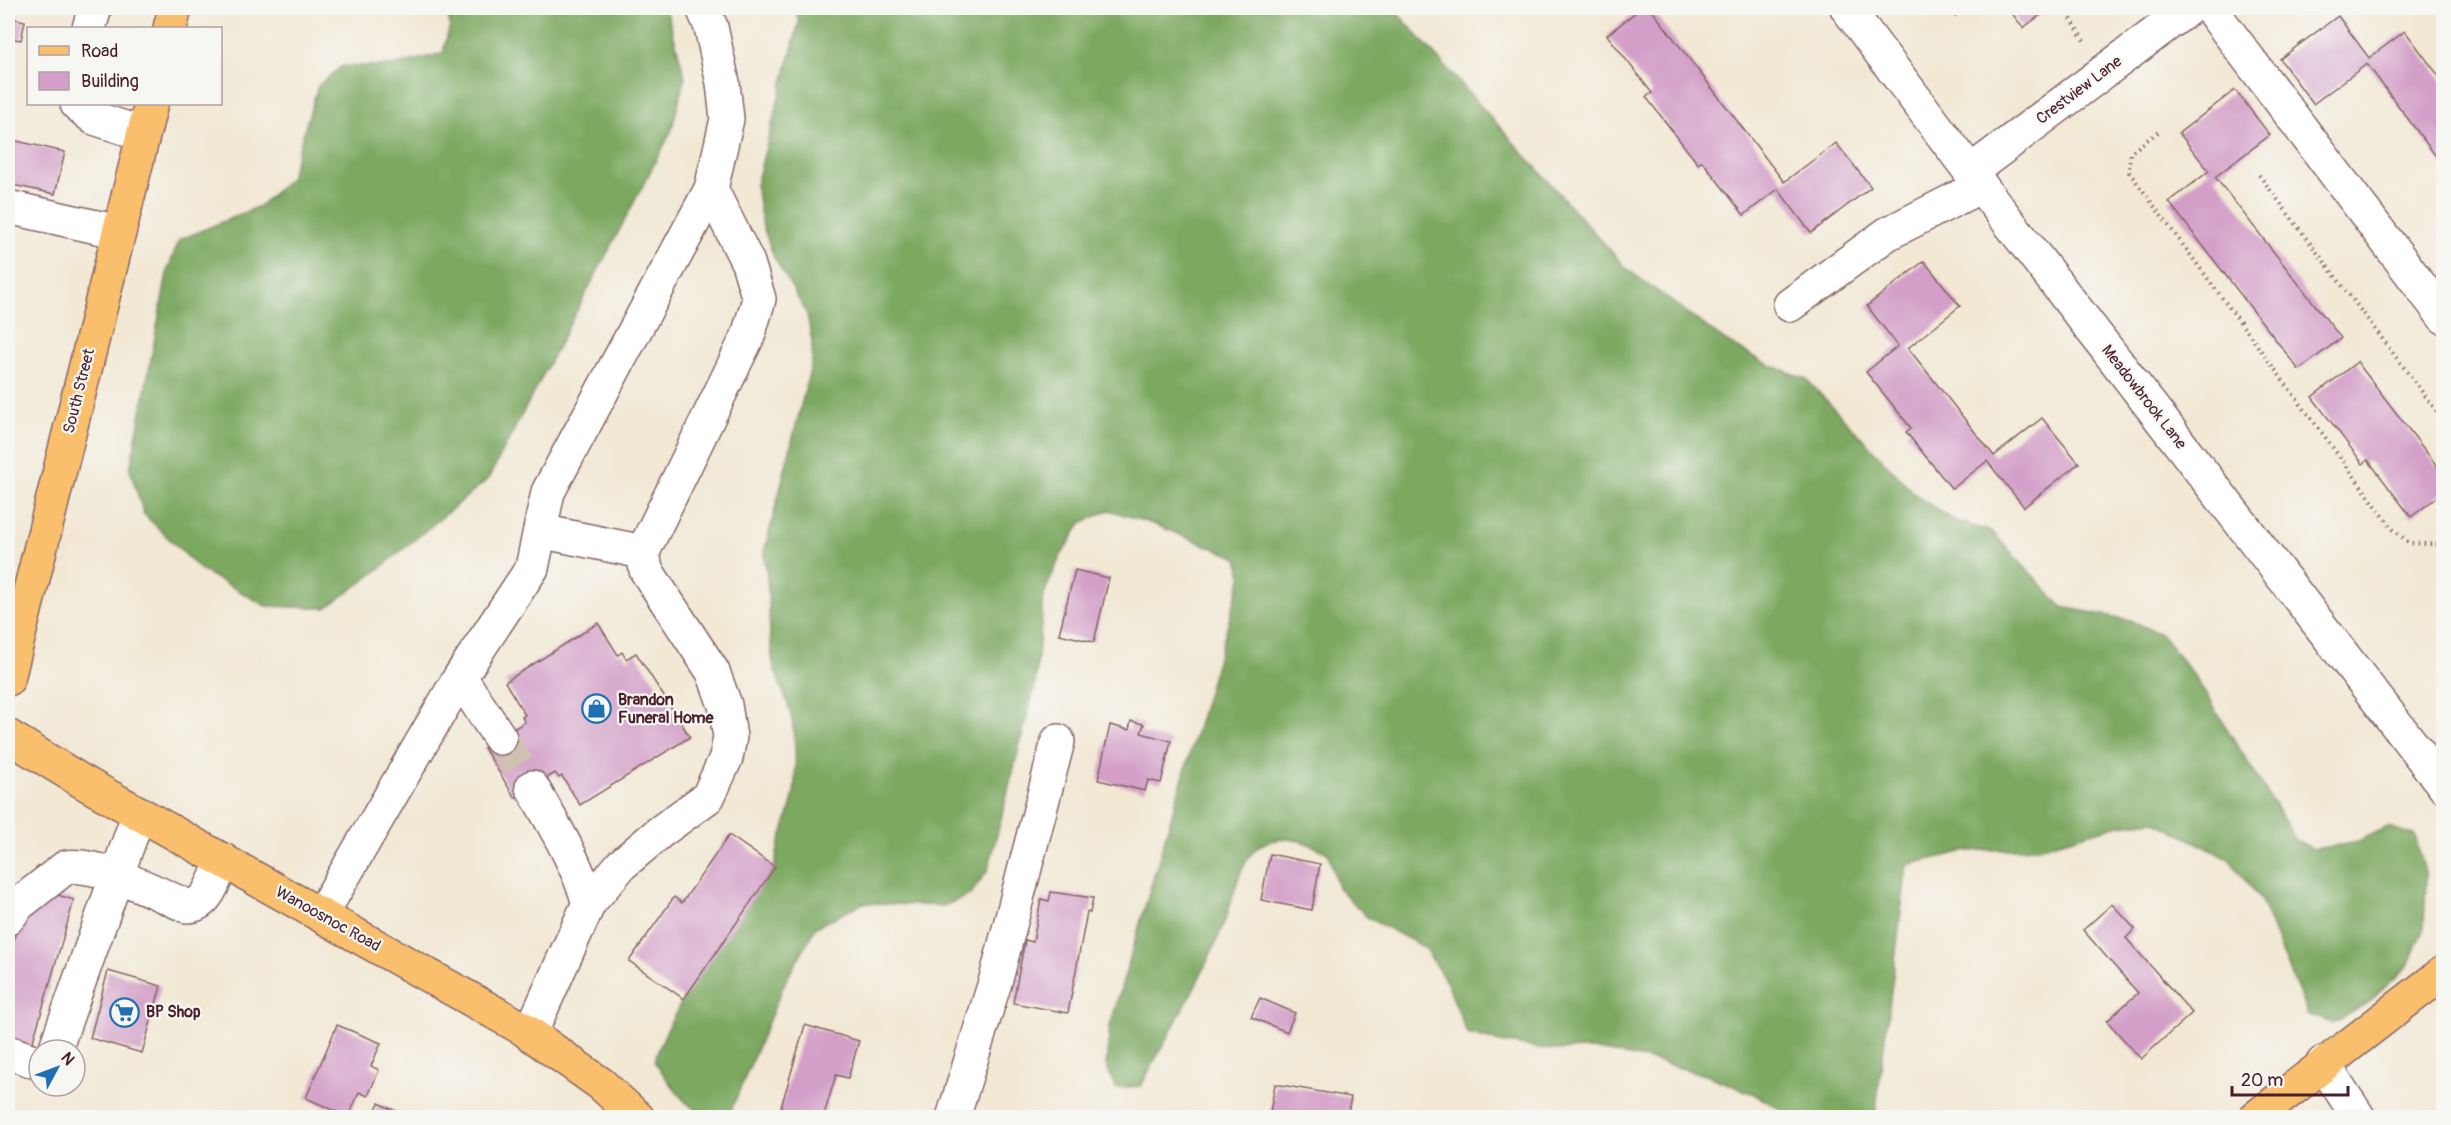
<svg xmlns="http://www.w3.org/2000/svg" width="2451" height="1125" viewBox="0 0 2451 1125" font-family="Pangolin,sans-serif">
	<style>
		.forest { fill: #7ca860; stroke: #636446; stroke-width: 1.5 }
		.building { fill: #d39fc8 }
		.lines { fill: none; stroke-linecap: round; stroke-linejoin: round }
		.minor-tunnel { stroke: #d0c0b2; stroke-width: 33; stroke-dasharray: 33 16; stroke-linecap: butt }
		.minor-casing { stroke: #856566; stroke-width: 36 }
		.major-casing { stroke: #856566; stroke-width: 36 }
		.path { stroke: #856566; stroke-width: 4; stroke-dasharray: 1.5 4.5; stroke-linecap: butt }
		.minor { stroke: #fff; stroke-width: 33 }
		.major { stroke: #f9bf6d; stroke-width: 33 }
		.labels { text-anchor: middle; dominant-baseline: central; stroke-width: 4.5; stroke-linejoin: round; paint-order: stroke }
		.street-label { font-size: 16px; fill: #4a1f2b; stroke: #f6f6f2 }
		.poi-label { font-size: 16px; font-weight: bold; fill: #4a1f2b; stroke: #f6f6f2; text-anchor: start }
	</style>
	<rect width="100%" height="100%" fill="#f6f6f2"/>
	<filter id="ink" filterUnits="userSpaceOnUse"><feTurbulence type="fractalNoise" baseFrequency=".0167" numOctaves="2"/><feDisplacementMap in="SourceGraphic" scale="12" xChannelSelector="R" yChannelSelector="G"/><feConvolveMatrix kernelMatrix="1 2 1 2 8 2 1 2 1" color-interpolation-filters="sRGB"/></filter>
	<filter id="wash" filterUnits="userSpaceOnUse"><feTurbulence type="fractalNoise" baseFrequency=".008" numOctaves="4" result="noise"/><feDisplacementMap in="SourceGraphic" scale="24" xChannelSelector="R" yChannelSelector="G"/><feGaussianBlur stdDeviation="1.35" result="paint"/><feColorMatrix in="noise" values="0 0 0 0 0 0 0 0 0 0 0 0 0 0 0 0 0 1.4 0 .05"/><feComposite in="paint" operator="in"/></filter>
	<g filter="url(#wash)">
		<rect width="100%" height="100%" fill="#f2e8d4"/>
		<!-- forest -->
		<g class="forest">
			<polygon points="447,8 666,8 685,77 671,132 488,479 373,574 326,608 266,606 201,570 144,514 130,470 168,269 179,240 260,206 290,178 318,86 342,66 394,66 443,53 450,25"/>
			<path d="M795 8H1393L1626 268 1727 342 1763 362 1806 379 1915 494 1953 520 1992 532 2062 607 2130 620 2161 634 2195 677 2296 840 2313 849 2354 843 2388 827 2415 835 2426 876 2424 927 2408 966 2369 1002 2333 1023 2308 1015 2260 898 2229 859 2154 821 2119 825 2038 848 1966 851 1907 865 1875 1117H1793L1754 1094 1708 1076 1656 1061 1592 1049 1553 1050 1500 1042 1467 1033 1447 983 1424 947 1368 918 1338 887 1328 853C1309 843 1289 834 1267 842 1241 851 1235 892 1227 915 1205 974 1170 1031 1141 1086L1116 1088 1106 1065 1110 1026 1242 576 1238 558 1153 524 1109 510 1081 523 1060 557 1044 594 1035 685 988 870 970 895 943 906 863 903 816 927 785 982 730 1113C692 1125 673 1087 654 1061 678 992 734 927 775 867 776 841 793 813 795 784 796 761 796 737 791 715 787 696 775 678 772 658 768 623 770 588 764 553L812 362V341L807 314 773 255 762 223 756 185 799 22Z"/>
		</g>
		<g id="blocks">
			<!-- building -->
			<g class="building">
				<polygon points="8,8 13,8 11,18 25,21 21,40 8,38"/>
				<polygon points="1641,8 1653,8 1651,9 1784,182 1836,143 1871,187 1811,233 1778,189 1744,215 1702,161 1698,164 1646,97 1652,93 1607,35"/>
				<polygon points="1949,8 1966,8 1955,16"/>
				<polygon points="2008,8 2050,8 2023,28"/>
				<polygon points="2338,16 2369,58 2405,31 2444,83 2444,167 2367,64 2313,104 2280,59"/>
				<polygon points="2235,90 2270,135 2215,177 2341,338 2299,370 2169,202 2209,171 2179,133"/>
				<polygon points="8,139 65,152 55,194 8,184"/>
				<polygon points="1924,261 1960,306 1908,348 1994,456 2042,418 2079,463 2024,507 1987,461 1952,489 1906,432 1911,428 1866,372 1898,346 1867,306"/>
				<polygon points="2357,362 2444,475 2444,492 2411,517 2368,460 2363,464 2312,397"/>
				<polygon points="1075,570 1109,578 1094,642 1059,634"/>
				<polygon points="598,623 618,655 622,652 626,659 636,653 690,737 580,805 562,776 559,778 555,773 515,798 484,748 525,722 522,717 525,715 505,682"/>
				<polygon points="1131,721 1144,724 1141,733 1171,741 1161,783 1148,780 1145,791 1098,780 1110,725 1129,730"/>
				<polygon points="729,835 775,867 684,999 629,961 674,897 682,903"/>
				<polygon points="1270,854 1320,864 1312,910 1261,900"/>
				<polygon points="29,886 74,900 31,1048 8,1042 8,959"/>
				<polygon points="1051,892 1093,898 1090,913 1087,912 1068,1013 1013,1003 1025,940 1033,942 1041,899 1049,901"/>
				<polygon points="2112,904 2135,929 2126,938 2192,1013 2141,1059 2107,1021 2138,993 2083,930"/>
				<polygon points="108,971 161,986 142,1053 90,1038"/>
				<polygon points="1260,998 1295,1013 1287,1032 1251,1017"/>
				<polygon points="337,1025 381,1043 371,1066 379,1070 368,1096 359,1092 349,1117 306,1098"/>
				<polygon points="805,1025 859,1041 848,1078 836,1075 823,1118 790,1118 779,1114"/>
				<polygon points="1275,1084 1351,1097 1347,1118 1269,1118"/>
				<polygon points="379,1103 409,1118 372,1118"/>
			</g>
		</g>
	</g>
	<g filter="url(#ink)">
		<use href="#blocks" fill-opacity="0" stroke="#856566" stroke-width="1.5"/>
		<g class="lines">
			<!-- minor-tunnel -->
			<polyline class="minor-tunnel" points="500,738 532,787"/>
			<defs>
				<g id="minor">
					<polyline points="1847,8 1981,186 2444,786"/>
					<polyline points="2210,8 2444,317"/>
					<polyline points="89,28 95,8"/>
					<polyline points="77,104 94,118 143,134"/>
					<polyline points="1970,172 2189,8"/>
					<polyline points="8,207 119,232"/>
					<polyline points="1790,305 1887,234 1981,186"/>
					<polyline points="540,531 643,552"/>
					<polyline points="460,677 500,738"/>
					<path d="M532 787C554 825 576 861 589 903"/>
					<polyline points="321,915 460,677 532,568 548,492 711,189 727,119 723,83 711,27 703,8"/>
					<path d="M8 918 19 904 66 867C99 862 155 893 187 906 209 906 215 877 223 860"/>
					<polyline points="530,1034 589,903 621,865 660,832 708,797 726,758 730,737 725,705 713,672 646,570 643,552 748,336 759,299 748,263 711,189"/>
					<polyline points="55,1050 139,813"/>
					<polyline points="8,1052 39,1063"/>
					<polyline points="2323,1063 2359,1118"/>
					<polyline points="953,1118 996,979 1058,741"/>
				</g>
				<g id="major">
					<polyline points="170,28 175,8"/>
					<polyline points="8,679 151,104"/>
					<polyline points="8,736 83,782 522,1028 601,1084 638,1118"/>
					<polyline points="2255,1118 2444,972"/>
				</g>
			</defs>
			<!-- minor casing -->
			<use href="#minor" class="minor-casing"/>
			<!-- major casing -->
			<use href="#major" class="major-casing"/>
			<!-- path -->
			<g class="path">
				<polyline points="2065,8 2084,41"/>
				<polyline points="2158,132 2130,153 2129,172 2393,529 2409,543 2444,545"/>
				<polyline points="2259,175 2444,421"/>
			</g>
			<!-- minor -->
			<use href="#minor" class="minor"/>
			<!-- major -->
			<use href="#major" class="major"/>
		</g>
	</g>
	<!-- icons -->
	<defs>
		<symbol id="shop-ring" viewBox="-11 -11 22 22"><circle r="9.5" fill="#f6f6f2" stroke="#1f6fb2" stroke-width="1.5"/><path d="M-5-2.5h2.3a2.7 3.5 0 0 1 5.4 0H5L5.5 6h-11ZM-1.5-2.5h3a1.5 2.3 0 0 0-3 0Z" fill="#1f6fb2"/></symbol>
		<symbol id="supermarket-ring" viewBox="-11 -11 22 22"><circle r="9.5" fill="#f6f6f2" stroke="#1f6fb2" stroke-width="1.5"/><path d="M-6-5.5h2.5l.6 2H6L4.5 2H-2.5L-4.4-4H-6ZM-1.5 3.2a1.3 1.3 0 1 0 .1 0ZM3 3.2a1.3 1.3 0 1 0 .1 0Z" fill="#1f6fb2"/></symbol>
	</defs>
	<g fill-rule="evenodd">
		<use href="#shop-ring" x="580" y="692" width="33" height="33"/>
		<use href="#supermarket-ring" x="108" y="996" width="33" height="33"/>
	</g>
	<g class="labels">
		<!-- street labels -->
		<g class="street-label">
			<text transform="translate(2079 90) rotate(-37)">Crestview Lane</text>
			<text transform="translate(79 391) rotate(-76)">South Street</text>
			<text transform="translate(2144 397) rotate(52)">Meadowbrook Lane</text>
			<text transform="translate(328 919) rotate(29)">Wanoosnoc Road</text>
		</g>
		<!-- poi labels -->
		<g class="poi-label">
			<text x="618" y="700">Brandon<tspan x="618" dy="18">Funeral Home</tspan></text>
			<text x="146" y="1012">BP Shop</text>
		</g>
	</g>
	<!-- margin -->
	<rect width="2451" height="1125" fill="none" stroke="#f6f6f2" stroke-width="30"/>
	<!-- legend -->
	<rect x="27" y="27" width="195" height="78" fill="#f6f6f2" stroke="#b1a0a2" stroke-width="1.5"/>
	<rect x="39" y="46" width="30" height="9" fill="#f9bf6d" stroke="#b1a0a2" stroke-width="1.5"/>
	<text x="81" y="57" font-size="18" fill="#4a1f2b">Road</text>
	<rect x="39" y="72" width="30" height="18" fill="#d39fc8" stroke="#b1a0a2" stroke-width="1.5"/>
	<text x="81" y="87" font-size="18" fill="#4a1f2b">Building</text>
	<!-- north arrow -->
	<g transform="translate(57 1068) rotate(49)"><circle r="28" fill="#f6f6f2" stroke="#b1a0a2" stroke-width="1.5"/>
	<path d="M0-4.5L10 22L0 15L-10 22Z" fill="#1f6fb2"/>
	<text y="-9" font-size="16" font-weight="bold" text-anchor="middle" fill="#4a1f2b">N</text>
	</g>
	<!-- scale -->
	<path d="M2232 1086v9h116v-9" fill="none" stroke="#4a1f2b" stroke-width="3"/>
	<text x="2241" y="1086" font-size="18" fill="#4a1f2b" stroke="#f6f6f2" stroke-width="4.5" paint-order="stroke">20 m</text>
</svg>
